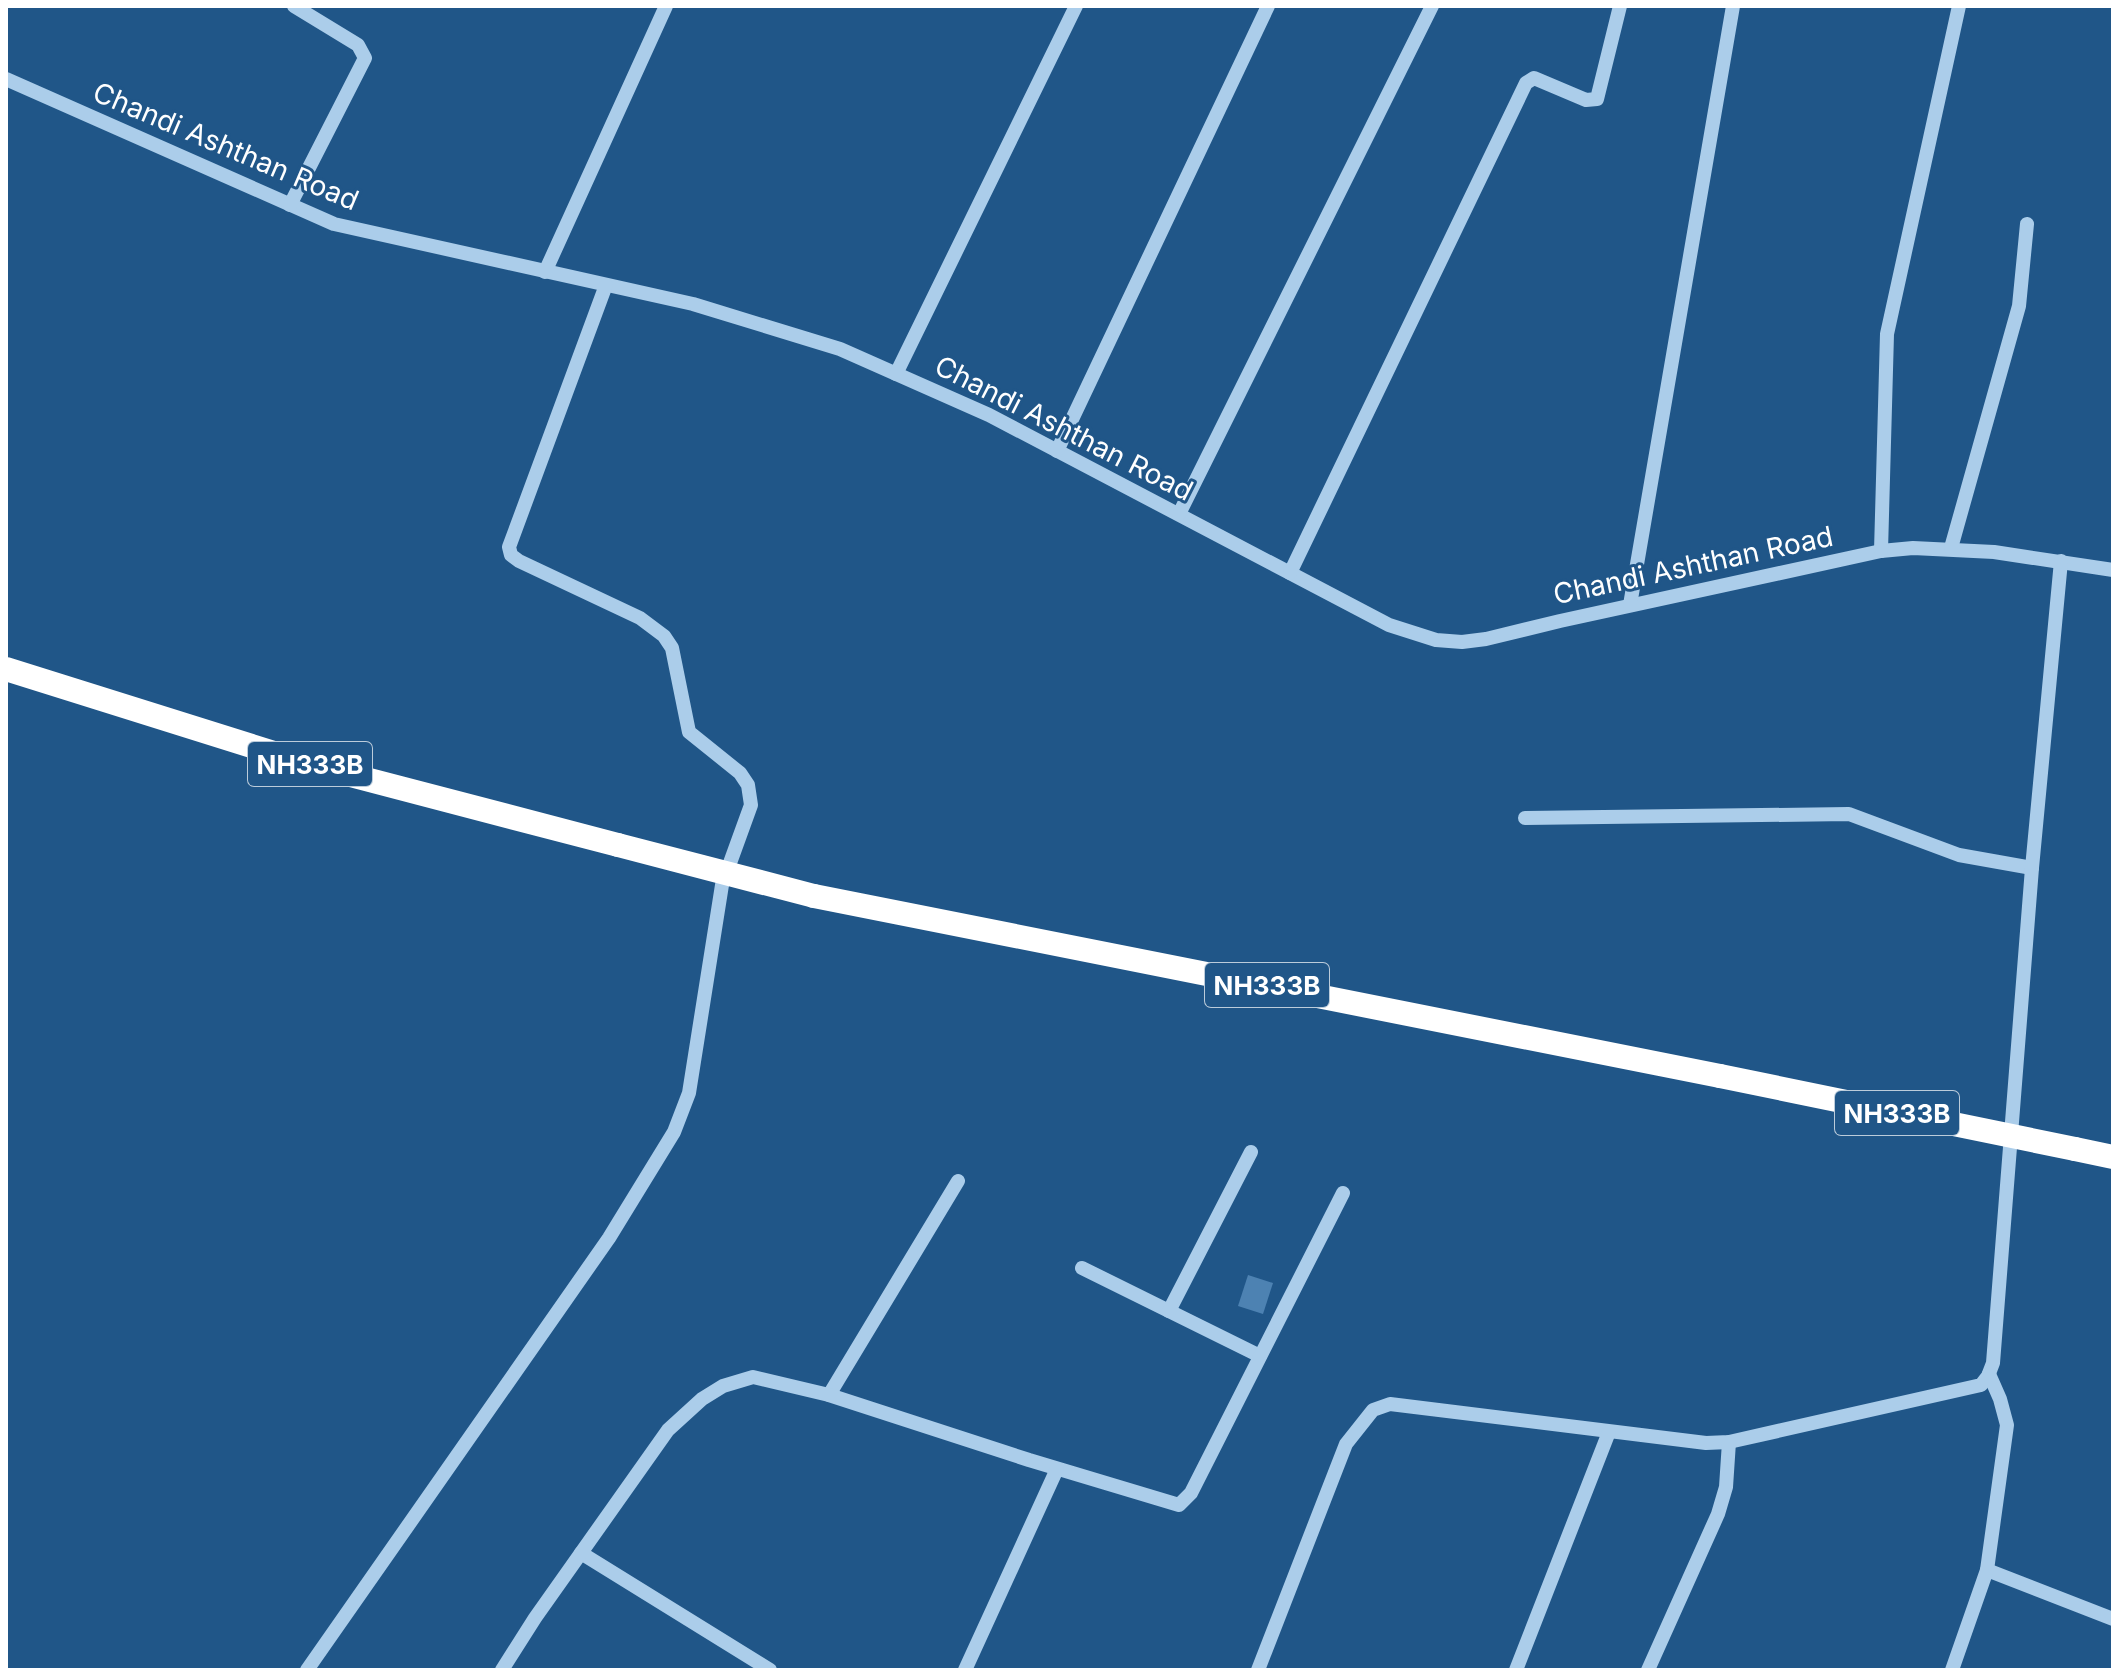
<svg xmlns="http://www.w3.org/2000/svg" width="2119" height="1676" viewBox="0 0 2119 1676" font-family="Inter,sans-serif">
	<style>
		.building { fill: #4d82b2 }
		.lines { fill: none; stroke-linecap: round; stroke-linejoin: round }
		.minor { stroke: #abcdea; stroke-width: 14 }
		.highway { stroke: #fff; stroke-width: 24 }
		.highway-bridge { stroke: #fff; stroke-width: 24 }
		.labels { text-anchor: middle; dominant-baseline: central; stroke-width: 6; stroke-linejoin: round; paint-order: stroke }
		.shield { fill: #205688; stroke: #bcccdb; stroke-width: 2 }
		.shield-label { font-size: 26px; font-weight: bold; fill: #fff }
		.street-label { font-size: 28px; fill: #fff; stroke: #205688 }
	</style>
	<rect width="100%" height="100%" fill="#205688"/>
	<!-- building -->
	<polygon class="building" points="1248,1275 1273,1283 1263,1314 1238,1306"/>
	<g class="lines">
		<!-- minor -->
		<g class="minor">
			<polyline points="6,79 334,224 693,304 840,349 989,415 1389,625 1436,640 1462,642 1486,639 1560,621 1881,551 1913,548 1994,552 2113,570"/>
			<polyline points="290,205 365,58 358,45 294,6"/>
			<polyline points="545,272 666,6"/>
			<polyline points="896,374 1076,6"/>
			<polyline points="1057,451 1268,6"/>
			<polyline points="1179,514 1432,6"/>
			<polyline points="1951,548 2019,306 2027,224"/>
			<polyline points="1881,551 1887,334 1959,6"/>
			<polyline points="1290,573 1526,83 1534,78 1586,100 1597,99 1620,6"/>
			<polyline points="1630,605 1733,6"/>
			<polyline points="1525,818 1849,814 1959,855 2032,868"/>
			<polyline points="1082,1268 1260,1356"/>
			<polyline points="1169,1311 1251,1152"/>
			<polyline points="829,1395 958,1181"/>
			<polyline points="581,1553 770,1670"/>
			<polyline points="1987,1570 2113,1619"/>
			<polyline points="307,1670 609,1238 674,1132 689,1093 722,885 751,805 748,785 740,773 689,732 672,648 664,636 640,618 519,561 511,555 509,547 606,285"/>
			<polyline points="502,1670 535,1618 668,1430 702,1399 723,1386 753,1377 829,1395 1029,1460 1179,1505 1191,1493 1343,1193"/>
			<polyline points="965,1670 1057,1469"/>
			<polyline points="1258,1670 1346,1444 1373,1410 1390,1404 1706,1443 1729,1442 1981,1385 1988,1376 1993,1363 2032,868 2061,561"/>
			<polyline points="1516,1670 1609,1432"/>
			<polyline points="1648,1670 1718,1514 1726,1487 1729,1442"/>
			<polyline points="1952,1670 1987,1570 2007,1425 2000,1399 1989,1374"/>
		</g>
		<!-- highway -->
		<g class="highway">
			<polyline points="6,669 312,765 618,845"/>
			<polyline points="814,896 1720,1076"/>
			<polyline points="2075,1149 2113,1157"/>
		</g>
		<!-- highway-bridge -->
		<g class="highway-bridge">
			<polyline points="618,845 814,896"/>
			<polyline points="1720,1076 2075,1149"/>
		</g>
	</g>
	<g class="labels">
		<!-- shield labels -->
		<g class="shield">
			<rect x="248" y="742" width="124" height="44" rx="6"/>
			<rect x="1205" y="963" width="124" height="44" rx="6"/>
			<rect x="1835" y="1091" width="124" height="44" rx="6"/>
		</g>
		<g class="shield-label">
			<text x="310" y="764">NH333B</text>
			<text x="1267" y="985">NH333B</text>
			<text x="1897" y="1113">NH333B</text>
		</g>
		<!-- street labels -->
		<g class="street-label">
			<text transform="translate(226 146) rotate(23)">Chandi Ashthan Road</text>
			<text transform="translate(1064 428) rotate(27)">Chandi Ashthan Road</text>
			<text transform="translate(1693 565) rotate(-12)">Chandi Ashthan Road</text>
		</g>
	</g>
	<!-- border -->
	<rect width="2119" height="1676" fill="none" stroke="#ffffff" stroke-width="16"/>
</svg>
